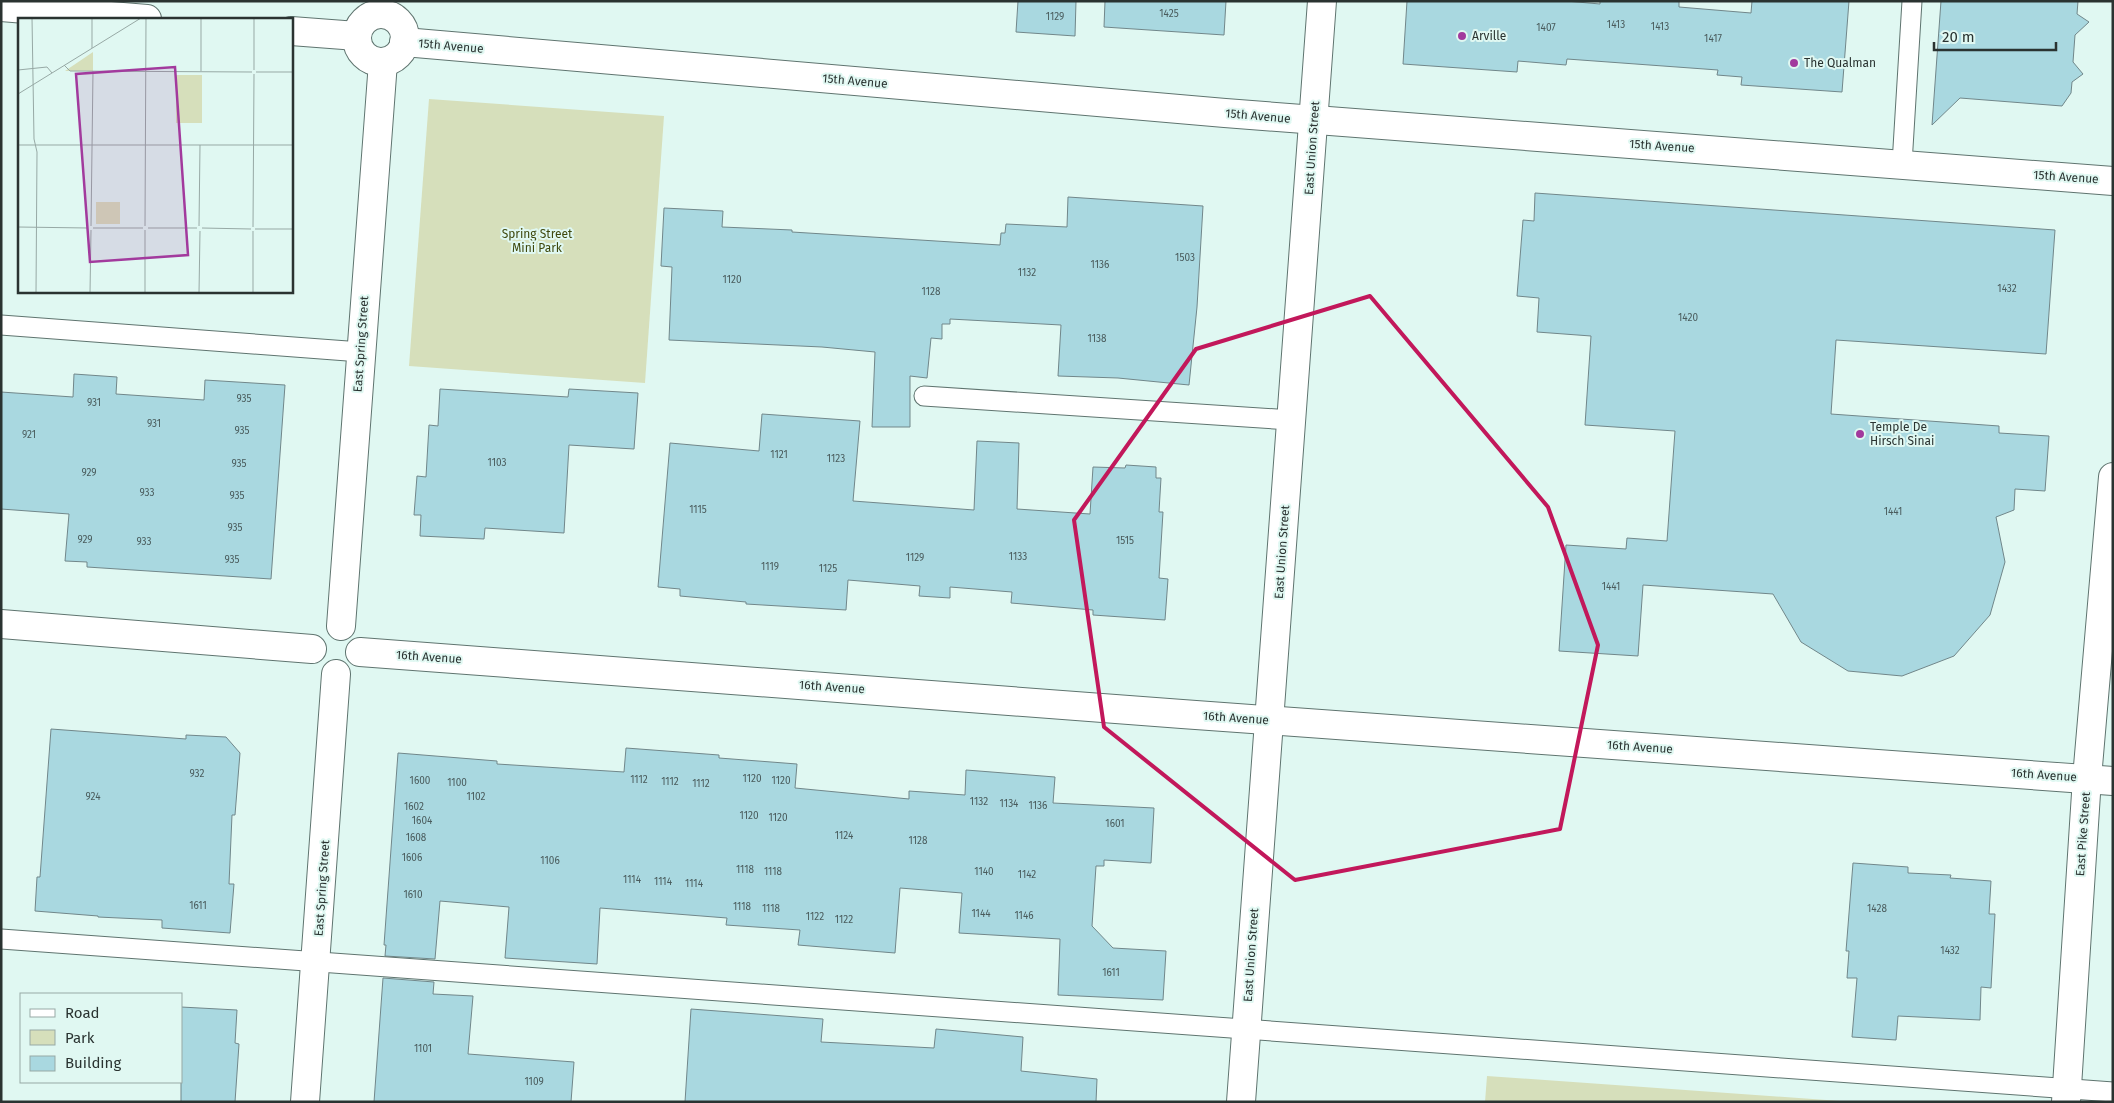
<svg xmlns="http://www.w3.org/2000/svg" width="2114" height="1103" viewBox="0 0 2114 1103" font-family="'Fira Sans',sans-serif">
	<style>
		.green { fill: #d6dfbb }
		.building { fill: #a9d8e0; stroke: #71878a }
		.lines { fill: none; stroke-linecap: round; stroke-linejoin: round }
		.lane-casing { stroke: #5f746f; stroke-width: 21 }
		.street-casing { stroke: #5f746f; stroke-width: 30 }
		.secondary-casing { stroke: #5f746f; stroke-width: 30 }
		.lane { stroke: #fff; stroke-width: 19 }
		.street { stroke: #fff; stroke-width: 28 }
		.secondary { stroke: #fff; stroke-width: 28 }
		.marked { fill: none; stroke: #c2185b; stroke-width: 4; stroke-linejoin: round }
		.poi-dot { fill: #a23a9d; stroke: #e0f8f2; stroke-width: 2 }
		.labels { text-anchor: middle; dominant-baseline: central; stroke-width: 4; stroke-linejoin: round; paint-order: stroke }
		.number-label { font-size: 10px; fill: #4a5c5d }
		.poi-label { font-size: 12px; fill: #2a3331; stroke: #e0f8f2; text-anchor: start }
		.street-label { font-size: 12px; fill: #2a3331; stroke: #e0f8f2 }
		.park-label { font-size: 12px; fill: #3e480d; stroke: #e0f8f2 }
		.inset-road { fill: none; stroke: #97a9a5; stroke-width: 1 }
		.view { fill: #a23a9d; fill-opacity: 0.15; stroke: #a23a9d; stroke-width: 2.5 }
		.inset-edge { fill: none; stroke: #2a3331; stroke-width: 2.5 }
	</style>
	<rect width="100%" height="100%" fill="#e0f8f2"/>
	<!-- green -->
	<g class="green">
		<polygon points="429,99 664,116 645,383 409,366"/>
		<polygon points="1487,1076 1854,1102 1485,1102"/>
	</g>
	<!-- building -->
	<g class="building">
		<polygon points="1018,1 1076,1 1075,36 1016,32"/>
		<polygon points="1105,1 1226,1 1224,35 1104,27"/>
		<polygon points="1407,1 1566,1 1600,4 1600,1 1679,1 1679,7 1751,13 1752,1 1849,1 1842,92 1741,85 1742,77 1717,75 1718,70 1567,59 1566,65 1518,61 1517,72 1403,64"/>
		<polygon points="1941,1 2078,1 2077,14 2089,22 2075,35 2073,62 2083,74 2072,82 2071,93 2062,106 1960,98 1932,125"/>
		<polygon points="1535,193 2055,230 2046,354 1836,340 1831,414 1999,426 1999,433 2049,436 2045,491 2015,489 2014,510 1996,517 2005,562 1990,615 1954,656 1902,676 1848,671 1801,642 1773,594 1643,585 1638,656 1559,651 1566,545 1626,549 1627,538 1667,541 1675,431 1585,425 1591,336 1537,332 1539,298 1517,296 1523,220 1534,221"/>
		<polygon points="1068,197 1203,206 1197,307 1189,385 1118,378 1058,376 1061,325 950,319 950,324 942,324 942,339 931,338 927,378 910,376 910,427 872,427 875,352 822,347 669,340 672,267 661,266 664,208 723,211 722,227 792,230 792,232 1000,245 1001,233 1005,233 1006,224 1067,227"/>
		<polygon points="74,374 117,377 116,394 204,400 205,380 285,385 271,579 87,567 87,562 65,561 69,514 1,509 1,392 73,397"/>
		<polygon points="440,389 568,397 569,389 638,393 634,449 569,445 564,533 485,528 484,539 420,536 421,515 414,515 417,476 426,477 429,425 438,426"/>
		<polygon points="762,414 860,421 853,501 974,510 977,441 1019,443 1017,509 1090,514 1093,467 1125,468 1126,465 1156,467 1156,478 1161,478 1159,512 1163,512 1159,578 1168,579 1165,620 1093,615 1093,610 1011,603 1012,592 950,587 950,598 919,596 920,586 848,580 846,610 746,604 746,602 680,596 680,589 658,587 670,443 759,451"/>
		<polygon points="51,729 186,739 186,735 226,737 240,753 235,815 232,815 229,884 234,884 230,933 162,928 162,920 98,917 98,916 35,911 37,877 40,877"/>
		<polygon points="626,748 719,755 719,758 797,764 795,788 909,799 909,791 965,795 966,770 1055,777 1053,803 1154,808 1151,863 1104,860 1104,866 1096,866 1092,926 1113,948 1166,951 1163,1000 1058,995 1060,939 959,933 962,893 900,888 895,953 798,945 800,930 726,925 727,918 600,908 597,964 505,958 509,907 440,901 435,959 385,956 386,945 384,945 398,753 497,761 497,764 624,772"/>
		<polygon points="1853,863 1908,867 1908,873 1951,875 1950,878 1991,881 1989,914 1995,914 1991,988 1981,987 1980,1020 1898,1016 1896,1040 1852,1037 1857,978 1847,978 1849,951 1846,951"/>
		<polygon points="383,978 434,982 433,994 473,996 468,1054 574,1062 571,1102 374,1102"/>
		<polygon points="181,1007 237,1010 235,1043 239,1044 235,1102 181,1102"/>
		<polygon points="691,1009 823,1019 821,1042 934,1048 936,1029 1023,1037 1021,1071 1097,1079 1096,1102 685,1102"/>
	</g>
	<g class="lines">
		<defs>
			<g id="lane">
				<polyline points="1902,164 1912,1"/>
				<polyline points="1,325 361,352"/>
				<polyline points="924,396 1291,420"/>
				<polyline points="1,939 2113,1092"/>
			</g>
			<g id="street">
				<polyline points="1,7 147,19"/>
				<circle cx="381" cy="38" r="24"/>
				<polyline points="291,31 357,36"/>
				<polyline points="404,42 1225,113 2113,181"/>
				<polyline points="1,624 312,649"/>
				<polyline points="341,626 383,62"/>
				<polyline points="360,652 1182,714 2113,781"/>
				<polyline points="305,1102 336,674"/>
				<polyline points="2066,1102 2087,778 2113,477"/>
			</g>
			<polyline id="secondary" points="1241,1102 1322,1"/>
		</defs>
		<!-- lane casing -->
		<use href="#lane" class="lane-casing"/>
		<!-- street casing -->
		<use href="#street" class="street-casing"/>
		<!-- secondary casing -->
		<use href="#secondary" class="secondary-casing"/>
		<!-- lane -->
		<use href="#lane" class="lane"/>
		<!-- street -->
		<use href="#street" class="street"/>
		<!-- secondary -->
		<use href="#secondary" class="secondary"/>
	</g>
	<!-- marked area -->
	<path class="marked" d="M1370 296 1548 507 1598 645 1560 829 1295 880 1104 727 1074 520 1196 349Z"/>
	<!-- markers -->
	<g class="poi-dot">
		<circle cx="1462" cy="36" r="5"/>
		<circle cx="1794" cy="63" r="5"/>
		<circle cx="1860" cy="434" r="5"/>
	</g>
	<g class="labels">
		<!-- number labels -->
		<g class="number-label">
			<text x="1169" y="14">1425</text>
			<text x="1055" y="17">1129</text>
			<text x="1616" y="25">1413</text>
			<text x="1660" y="27">1413</text>
			<text x="1546" y="28">1407</text>
			<text x="1713" y="39">1417</text>
			<text x="1185" y="258">1503</text>
			<text x="1100" y="265">1136</text>
			<text x="1027" y="273">1132</text>
			<text x="732" y="280">1120</text>
			<text x="2007" y="289">1432</text>
			<text x="931" y="292">1128</text>
			<text x="1688" y="318">1420</text>
			<text x="1097" y="339">1138</text>
			<text x="244" y="399">935</text>
			<text x="94" y="403">931</text>
			<text x="154" y="424">931</text>
			<text x="242" y="431">935</text>
			<text x="29" y="435">921</text>
			<text x="779" y="455">1121</text>
			<text x="836" y="459">1123</text>
			<text x="497" y="463">1103</text>
			<text x="239" y="464">935</text>
			<text x="89" y="473">929</text>
			<text x="147" y="493">933</text>
			<text x="237" y="496">935</text>
			<text x="698" y="510">1115</text>
			<text x="1893" y="512">1441</text>
			<text x="235" y="528">935</text>
			<text x="85" y="540">929</text>
			<text x="1125" y="541">1515</text>
			<text x="144" y="542">933</text>
			<text x="1018" y="557">1133</text>
			<text x="915" y="558">1129</text>
			<text x="232" y="560">935</text>
			<text x="770" y="567">1119</text>
			<text x="828" y="569">1125</text>
			<text x="1611" y="587">1441</text>
			<text x="197" y="774">932</text>
			<text x="752" y="779">1120</text>
			<text x="639" y="780">1112</text>
			<text x="420" y="781">1600</text>
			<text x="781" y="781">1120</text>
			<text x="670" y="782">1112</text>
			<text x="457" y="783">1100</text>
			<text x="701" y="784">1112</text>
			<text x="93" y="797">924</text>
			<text x="476" y="797">1102</text>
			<text x="979" y="802">1132</text>
			<text x="1009" y="804">1134</text>
			<text x="1038" y="806">1136</text>
			<text x="414" y="807">1602</text>
			<text x="749" y="816">1120</text>
			<text x="778" y="818">1120</text>
			<text x="422" y="821">1604</text>
			<text x="1115" y="824">1601</text>
			<text x="844" y="836">1124</text>
			<text x="416" y="838">1608</text>
			<text x="918" y="841">1128</text>
			<text x="412" y="858">1606</text>
			<text x="550" y="861">1106</text>
			<text x="745" y="870">1118</text>
			<text x="773" y="872">1118</text>
			<text x="984" y="872">1140</text>
			<text x="1027" y="875">1142</text>
			<text x="632" y="880">1114</text>
			<text x="663" y="882">1114</text>
			<text x="694" y="884">1114</text>
			<text x="413" y="895">1610</text>
			<text x="198" y="906">1611</text>
			<text x="742" y="907">1118</text>
			<text x="771" y="909">1118</text>
			<text x="1877" y="909">1428</text>
			<text x="981" y="914">1144</text>
			<text x="1024" y="916">1146</text>
			<text x="815" y="917">1122</text>
			<text x="844" y="920">1122</text>
			<text x="1950" y="951">1432</text>
			<text x="1111" y="973">1611</text>
			<text x="423" y="1049">1101</text>
			<text x="534" y="1082">1109</text>
		</g>
		<!-- poi labels -->
		<g class="poi-label">
			<text x="1472" y="36">Arville</text>
			<text x="1804" y="63">The Qualman</text>
			<text x="1870" y="427">Temple De<tspan x="1870" dy="14">Hirsch Sinai</tspan></text>
		</g>
		<!-- street labels -->
		<g class="street-label">
			<text transform="translate(451 46) rotate(5)">15th Avenue</text>
			<text transform="translate(855 81) rotate(5)">15th Avenue</text>
			<text transform="translate(1258 116) rotate(5)">15th Avenue</text>
			<text transform="translate(1662 146) rotate(4)">15th Avenue</text>
			<text transform="translate(1312 148) rotate(-86)">East Union Street</text>
			<text transform="translate(2066 177) rotate(4)">15th Avenue</text>
			<text transform="translate(361 344) rotate(-86)">East Spring Street</text>
			<text transform="translate(1282 552) rotate(-86)">East Union Street</text>
			<text transform="translate(429 657) rotate(4)">16th Avenue</text>
			<text transform="translate(832 687) rotate(4)">16th Avenue</text>
			<text transform="translate(1236 718) rotate(4)">16th Avenue</text>
			<text transform="translate(1640 747) rotate(4)">16th Avenue</text>
			<text transform="translate(2044 775) rotate(4)">16th Avenue</text>
			<text transform="translate(2083 834) rotate(-86)">East Pike Street</text>
			<text transform="translate(322 888) rotate(-86)">East Spring Street</text>
			<text transform="translate(1251 955) rotate(-86)">East Union Street</text>
		</g>
		<!-- park labels -->
		<g class="park-label">
			<text x="537" y="234">Spring Street<tspan x="537" dy="14">Mini Park</tspan></text>
		</g>
	</g>
	<!-- overview -->
	<g transform="translate(18 18)">
		<rect width="275" height="275" fill="#e0f8f2"/>
		<path d="M75 34V53H47ZM158 57H184V105H158ZM78 184H102V206H78Z" fill="#d6dfbb"/>
		<path class="inset-road" d="M14 0 16 121 19 134 18 275M74 30V0M46 47 52 53 234 54M0 52 29 49 34 55M236 52V0M183 53V0M238 54H275M0 76 123 0M0 127H275M73 208 75 53M127 208 128 0M181 208 182 127M0 209 70 210M235 209 236 56M75 210H125M130 210H179M184 210 233 211M237 211H275M72 275 73 212M127 275V212M181 275 182 213M235 275V213"/>
		<path class="view" d="M157 49 170 237 72 244 58 56Z"/>
		<rect width="275" height="275" class="inset-edge"/>
	</g>
	<!-- border -->
	<rect width="2114" height="1103" fill="none" stroke="#2a3331" stroke-width="5"/>
	<!-- legend -->
	<rect x="20" y="993" width="162" height="90" fill="#e0f8f2" stroke="#97a9a5"/>
	<rect x="30" y="1009" width="25" height="8" fill="#ffffff" stroke="#97a9a5"/>
	<text x="65" y="1018" font-size="15" fill="#2a3331">Road</text>
	<rect x="30" y="1030" width="25" height="15" fill="#d6dfbb" stroke="#97a9a5"/>
	<text x="65" y="1043" font-size="15" fill="#2a3331">Park</text>
	<rect x="30" y="1056" width="25" height="15" fill="#a9d8e0" stroke="#97a9a5"/>
	<text x="65" y="1068" font-size="15" fill="#2a3331">Building</text>
	<!-- scale -->
	<path d="M1934 42v8h122v-8" fill="none" stroke="#2a3331" stroke-width="2.5"/>
	<text x="1942" y="42" font-size="15" fill="#2a3331" stroke="#e0f8f2" stroke-width="4" paint-order="stroke">20 m</text>
</svg>
